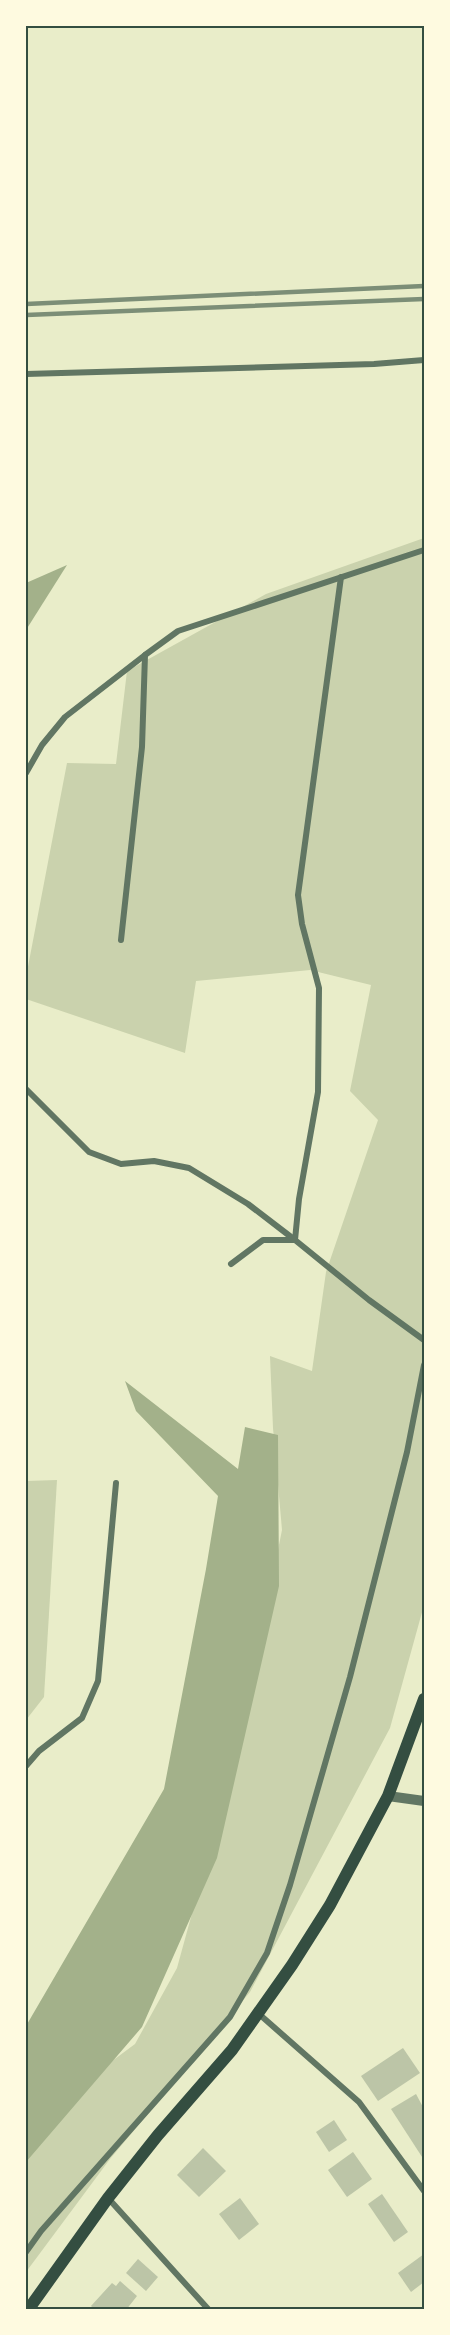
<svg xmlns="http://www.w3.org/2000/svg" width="450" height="2335" viewBox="0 0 450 2335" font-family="'Roboto Condensed',sans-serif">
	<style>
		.green { fill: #cad2ad }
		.water { fill: #a3b18a }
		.building { fill: #bcc5a7 }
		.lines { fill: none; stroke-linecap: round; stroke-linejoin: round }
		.minor { stroke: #617663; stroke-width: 6 }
		.tertiary { stroke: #617663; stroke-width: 10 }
		.secondary { stroke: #344e41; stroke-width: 12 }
		.rail { stroke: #7c8e77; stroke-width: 4.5 }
		.neatline { fill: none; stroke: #344e41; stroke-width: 2 }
	</style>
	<rect width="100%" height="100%" fill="#e9edc9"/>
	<!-- green -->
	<g class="green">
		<polygon points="424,538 424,1605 390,1728 250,1992 110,2159 26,2272 26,2139 96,2073 135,2044 177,1968 240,1739 282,1530 273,1428 270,1356 312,1371 326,1272 378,1120 350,1091 371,985 310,970 196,981 185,1053 26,999 26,977 67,763 116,764 127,671 266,594"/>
		<polygon points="57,1480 44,1697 26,1720 26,1481"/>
	</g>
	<!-- water -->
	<g class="water">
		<polygon points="67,565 26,630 26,583"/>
		<polygon points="125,1381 238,1469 245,1427 278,1435 279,1586 217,1858 142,2027 26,2162 26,2026 164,1789 206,1569 218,1496 136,1411"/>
	</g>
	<!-- building -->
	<g class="building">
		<polygon points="403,2048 420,2073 378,2101 361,2076"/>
		<polygon points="416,2094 424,2109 424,2160 391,2109"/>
		<polygon points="334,2120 347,2140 329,2152 316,2132"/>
		<polygon points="203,2148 226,2171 199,2197 177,2175"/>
		<polygon points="353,2152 372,2179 347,2197 328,2170"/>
		<polygon points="382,2194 408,2232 394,2242 368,2204"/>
		<polygon points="240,2198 259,2224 239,2240 219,2214"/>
		<polygon points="424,2254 424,2282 411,2292 398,2273"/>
		<polygon points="138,2259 158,2277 146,2291 126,2273"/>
		<polygon points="120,2281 137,2296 126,2310 95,2310 91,2306 112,2283 116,2286"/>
	</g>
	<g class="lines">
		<!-- minor -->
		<g class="minor">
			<polyline points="26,374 374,364 424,360"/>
			<polyline points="341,577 298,895 302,924 319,988 318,1092 299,1199 295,1240 369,1300 424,1340"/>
			<polyline points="26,773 42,745 65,717 145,655"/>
			<polyline points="121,940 142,747 145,655 178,631 424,550"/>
			<polyline points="26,1089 89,1152 121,1164 154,1161 189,1168 248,1204 295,1240 263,1240 231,1264"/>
			<polyline points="26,1766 39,1751 82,1718 98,1681 116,1483"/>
			<polyline points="259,2014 359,2102 424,2191"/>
			<polyline points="108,2198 209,2310"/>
			<polyline points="26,2252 41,2231 230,2017 267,1953 290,1885 350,1677 407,1452 424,1365"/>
		</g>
		<!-- tertiary -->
		<polyline class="tertiary" points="388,1796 424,1801"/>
		<!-- secondary -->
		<polyline class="secondary" points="28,2310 108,2198 158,2135 232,2050 292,1965 330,1905 388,1796 424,1699"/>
		<!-- rail -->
		<g class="rail">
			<polyline points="26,304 424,286"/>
			<polyline points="26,315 424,299"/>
		</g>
	</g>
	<!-- border -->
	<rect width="450" height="2335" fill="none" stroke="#fefae0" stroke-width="54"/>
	<rect x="27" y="27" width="396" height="2281" class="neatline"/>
</svg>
